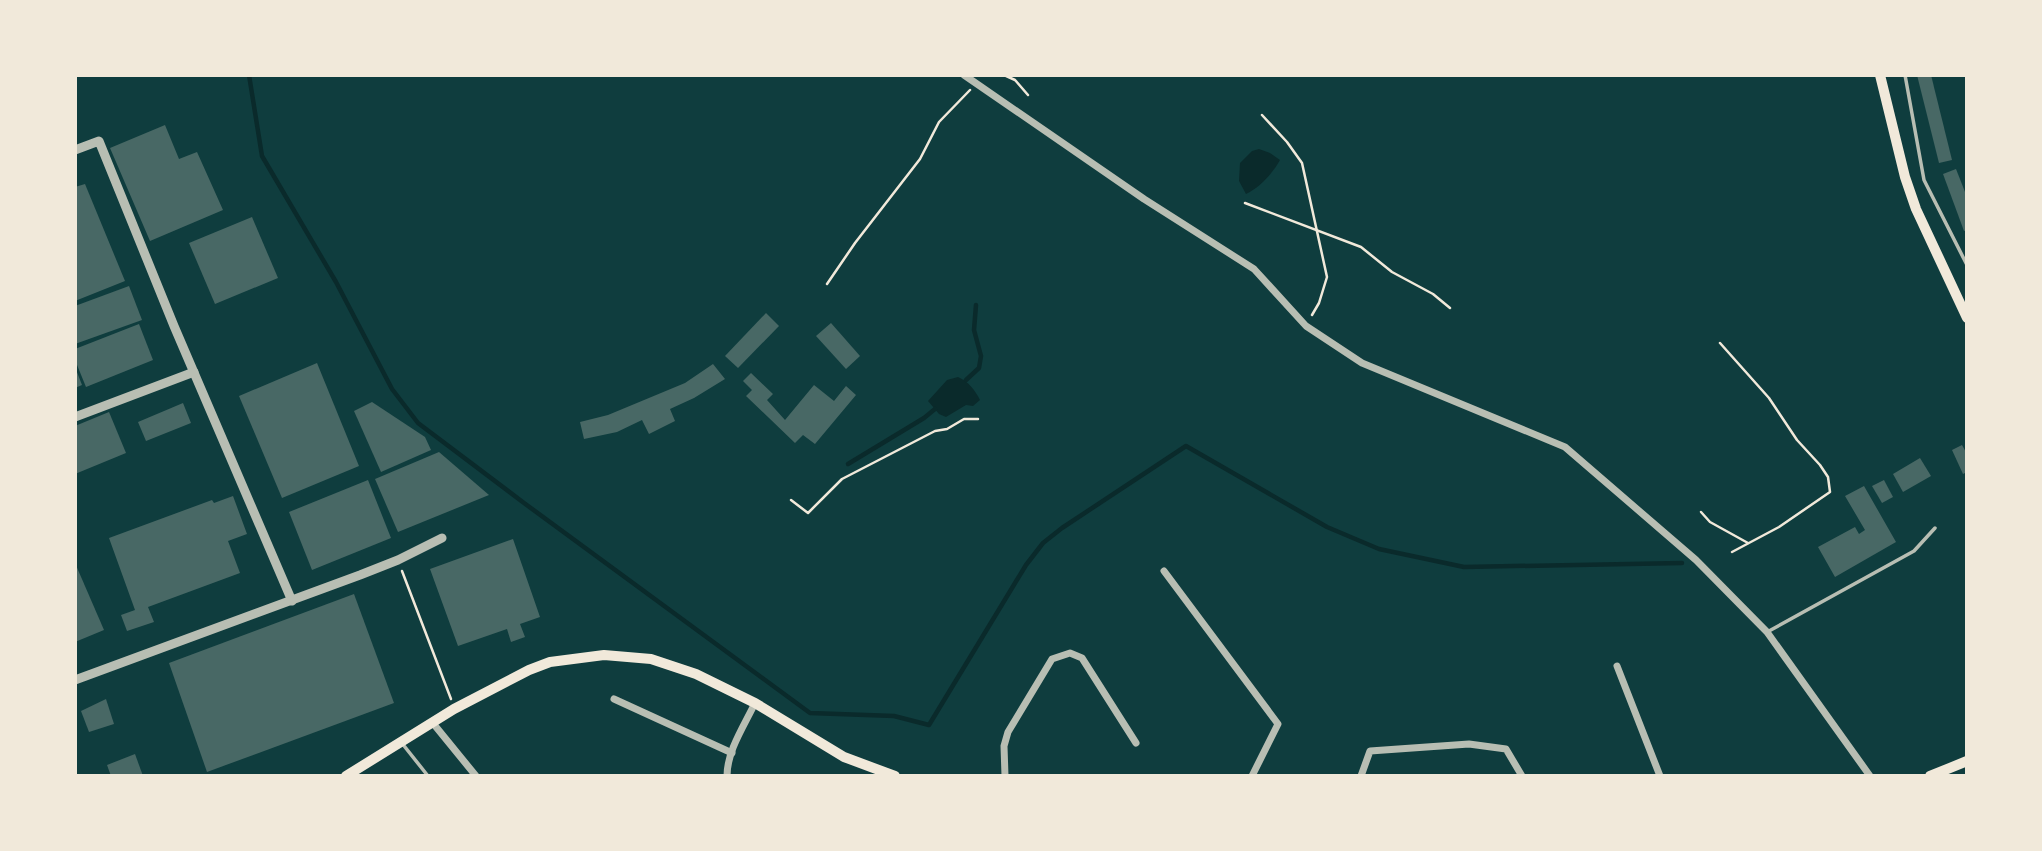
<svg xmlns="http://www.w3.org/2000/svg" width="2042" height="851" viewBox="0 0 2042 851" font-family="'Space Grotesk',sans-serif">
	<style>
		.water { fill: #0a2a2b }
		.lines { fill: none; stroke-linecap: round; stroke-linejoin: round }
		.stream { stroke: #0a2a2b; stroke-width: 4.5 }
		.building { fill: #486865 }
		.path { stroke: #f1e9da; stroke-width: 2.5 }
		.service { stroke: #b8beb3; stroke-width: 3.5 }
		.minor { stroke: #b8beb3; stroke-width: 7 }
		.tertiary { stroke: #b8beb3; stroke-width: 9 }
		.secondary { stroke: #f1e9da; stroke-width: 10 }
		.primary { stroke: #f1e9da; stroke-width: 10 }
	</style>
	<rect width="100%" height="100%" fill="#0f3d3e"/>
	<!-- water -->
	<g class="water">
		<path d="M1259 149 1270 153 1280 160C1273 173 1259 188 1246 194L1239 181 1240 163 1252 151Z"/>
		<path d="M958 377C969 382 975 390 980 400L973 406 966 405 946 417 939 414 928 401 947 380Z"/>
	</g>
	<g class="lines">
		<!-- stream -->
		<g class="stream">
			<polyline points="249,75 262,156 336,282 392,389 418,423 524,503 810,713 894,716 929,725 1026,565 1043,543 1062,528 1186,446 1327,527 1379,549 1464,567 1682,563"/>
			<polyline points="966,380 979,368 981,356 974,330 976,305"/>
			<polyline points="848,464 924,418 935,409"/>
		</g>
	</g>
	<!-- building -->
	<g class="building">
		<polygon points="1917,75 1931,75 1952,160 1939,163"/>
		<polygon points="165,125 179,159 197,152 223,210 150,241 110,148"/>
		<polygon points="1956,169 1967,197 1967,230 1964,231 1943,174"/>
		<polygon points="85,184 125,281 75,301 75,187"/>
		<polygon points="252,217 278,278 215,304 189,243"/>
		<polygon points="129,286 142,320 75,344 75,306"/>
		<polygon points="766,313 779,326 738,368 725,356"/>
		<polygon points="831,323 860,356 846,369 816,336"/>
		<polygon points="139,324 153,360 86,387 75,360 75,349"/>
		<polygon points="317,363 359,466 282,498 239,396"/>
		<polygon points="713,364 725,379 694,398 670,409 675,421 649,434 642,420 617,432 584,439 580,422 608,415 685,383"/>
		<polygon points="75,367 82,385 75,388"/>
		<polygon points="751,373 773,394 767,400 785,420 814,385 834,401 846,386 856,395 815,444 803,435 795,443 746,396 752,390 743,381"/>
		<polygon points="372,402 425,437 431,450 381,472 354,411"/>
		<polygon points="183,403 191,423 146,441 138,422"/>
		<polygon points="109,412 126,453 75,474 75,426"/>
		<polygon points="1962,445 1967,454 1967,472 1963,474 1952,450"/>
		<polygon points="439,452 489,495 398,532 375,479"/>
		<polygon points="1920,458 1931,476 1903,492 1893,474"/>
		<polygon points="368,480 391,538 312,570 289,512"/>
		<polygon points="1884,480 1893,497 1882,503 1872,486"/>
		<polygon points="1864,486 1896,542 1835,577 1818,547 1855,527 1859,534 1865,530 1845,496"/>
		<polygon points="233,496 247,534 228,541 240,573 148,607 154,622 127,631 121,615 135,610 109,538 212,500 214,503"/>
		<polygon points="513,539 540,617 520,624 525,637 511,642 507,629 458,646 430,569"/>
		<polygon points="75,563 104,630 75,642"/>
		<polygon points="354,594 394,703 207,772 169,663"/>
		<polygon points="106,699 114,724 89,732 81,711"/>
		<polygon points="135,754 143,776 111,776 107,765"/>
	</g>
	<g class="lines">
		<!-- path -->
		<g class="path">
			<polyline points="1004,75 1015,80 1028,95"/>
			<polyline points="1262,115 1287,142 1302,163 1327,277 1319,303 1312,315"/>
			<polyline points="1245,203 1361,247 1392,272 1433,294 1450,308"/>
			<polyline points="827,284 855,243 920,159 939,122 970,90"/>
			<polyline points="1720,343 1769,398 1797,440 1820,465 1828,477 1830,492 1779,527 1732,552"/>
			<polyline points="791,500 808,513 842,479 935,431 947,429 964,419 978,419"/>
			<polyline points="1701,512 1710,522 1748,543"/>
			<polyline points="402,571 451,699"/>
		</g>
		<!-- service -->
		<g class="service">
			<polyline points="1905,75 1924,180 1967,265"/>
			<polyline points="1769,631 1914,551 1935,528"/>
			<polyline points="401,742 428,776"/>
		</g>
		<!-- minor -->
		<g class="minor">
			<polyline points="964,75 1144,199 1254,269 1306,326 1362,363 1565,447 1696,560 1767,632 1870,776"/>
			<polyline points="1164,571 1278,724 1252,776"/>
			<polyline points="1617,666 1660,776"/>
			<polyline points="614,699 732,753"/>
			<polyline points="432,722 476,776"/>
			<path d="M727 776C727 751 744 726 755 703"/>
			<polyline points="1005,776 1004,746 1008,732 1052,659 1070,653 1082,658 1136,743"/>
			<polyline points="1361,776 1370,751 1469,744 1506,749 1522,776"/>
		</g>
		<!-- tertiary -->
		<g class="tertiary">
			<polyline points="75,150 99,141 174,326 292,601"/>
			<polyline points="75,417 194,372"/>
			<polyline points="75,680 360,575 398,560 442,538"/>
		</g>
		<!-- secondary -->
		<g class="secondary">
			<polyline points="346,776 454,709 529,670 550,662 604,655 651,659 696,674 755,703 844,757 895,776"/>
			<polyline points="1930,776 1967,761"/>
		</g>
		<!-- primary -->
		<polyline class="primary" points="1880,75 1905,177 1916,209 1967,318"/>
	</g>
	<!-- border -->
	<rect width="2042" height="851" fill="none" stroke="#f1e9da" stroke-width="154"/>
</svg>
